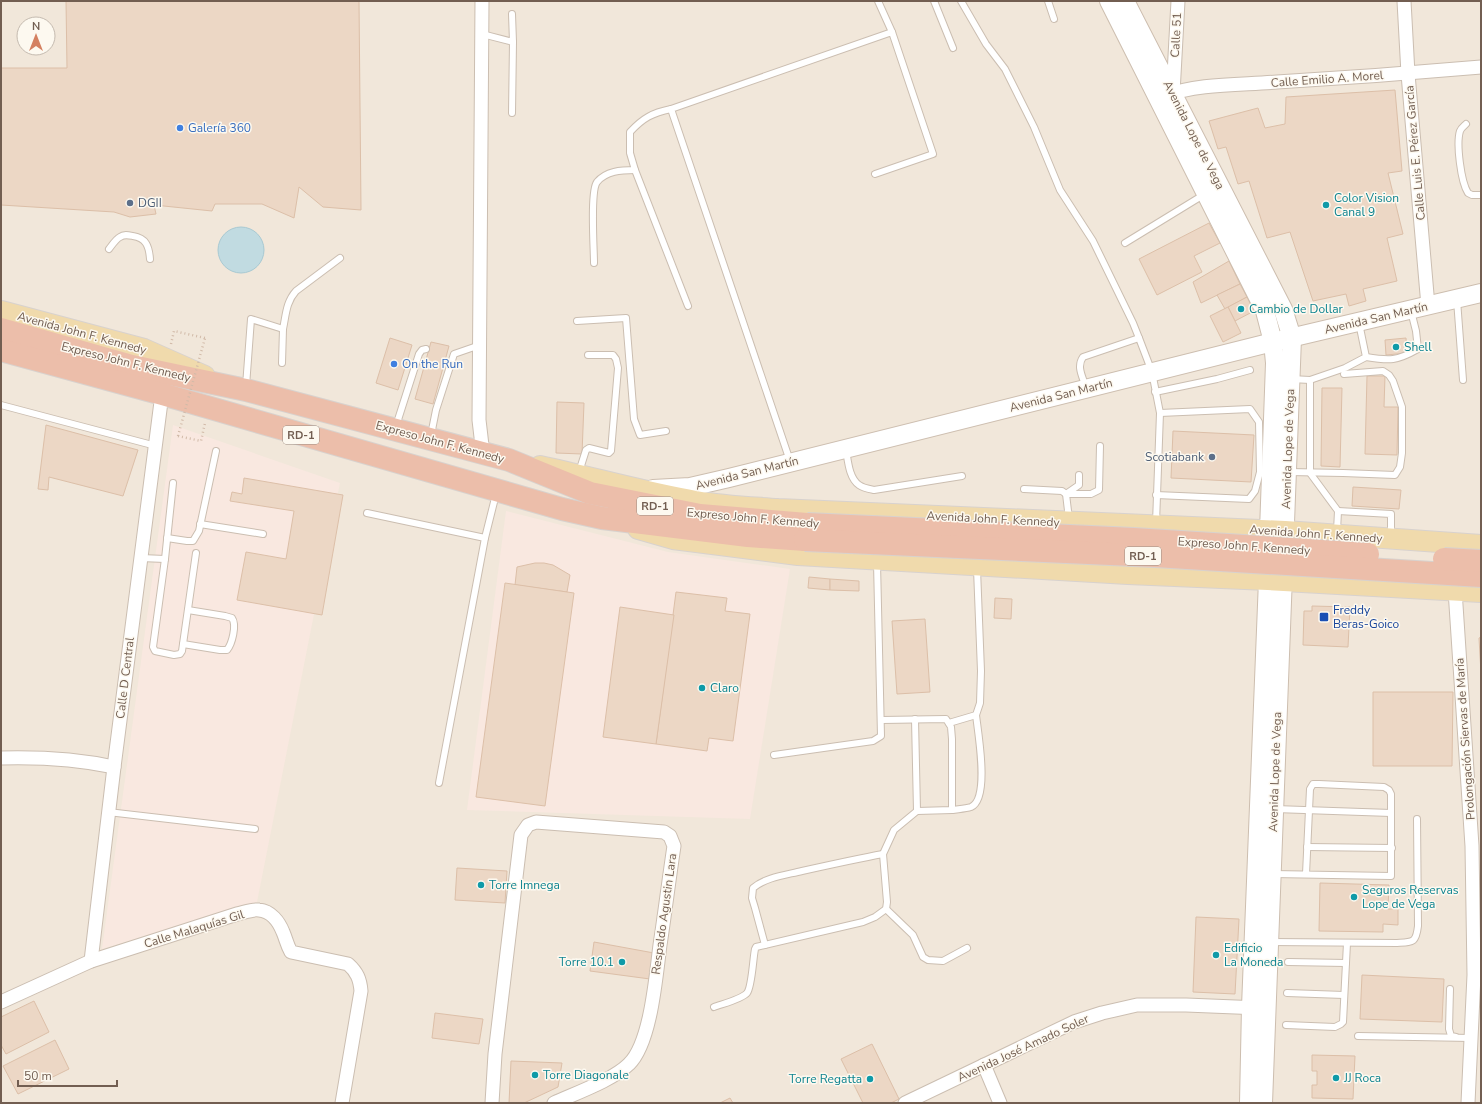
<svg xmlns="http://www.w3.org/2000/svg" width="1482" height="1104" viewBox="0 0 1482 1104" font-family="'Nunito Sans',sans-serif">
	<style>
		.residential { fill: #f1e7da; fill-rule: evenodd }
		.commercial { fill: #f9e8e0 }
		.water { fill: #c1dbe1; stroke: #a8c9d2 }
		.building { fill: #ecd7c5; stroke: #dcbfa8 }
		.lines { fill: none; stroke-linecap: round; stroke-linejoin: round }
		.lane-casing { stroke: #cbbeb1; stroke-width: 8 }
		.street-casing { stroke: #cbbeb1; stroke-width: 15 }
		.secondary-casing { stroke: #cdbeaf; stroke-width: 20 }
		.primary-casing { stroke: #d8d2ce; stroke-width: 22 }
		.highway-casing { stroke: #d8d2ce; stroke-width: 24 }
		.path { stroke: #d1baa8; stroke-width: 2.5; stroke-dasharray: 1 3; stroke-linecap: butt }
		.lane { stroke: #fff; stroke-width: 6 }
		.street { stroke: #fff; stroke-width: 13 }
		.secondary { stroke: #fff; stroke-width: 18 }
		.primary { stroke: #f0daac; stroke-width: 20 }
		.highway { stroke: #ecbeaa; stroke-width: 22 }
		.highway-bridge-casing { stroke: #d8d2ce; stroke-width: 24; stroke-linecap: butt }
		.path-bridge { stroke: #d1baa8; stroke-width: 2.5; stroke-dasharray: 1 3; stroke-linecap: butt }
		.highway-bridge { stroke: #ecbeaa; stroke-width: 22 }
		.shop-dot { fill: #3f7fe0; stroke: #fdf9f0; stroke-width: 1.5 }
		.service-dot { fill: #5c6f8a; stroke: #fdf9f0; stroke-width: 1.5 }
		.culture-dot { fill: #0f9aa8; stroke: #fdf9f0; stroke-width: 1.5 }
		.transit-dot { fill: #1a4fb4; stroke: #fdf9f0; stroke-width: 1.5 }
		.labels { text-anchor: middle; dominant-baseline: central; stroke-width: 3; stroke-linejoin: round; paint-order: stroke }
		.shield { fill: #fdf9f0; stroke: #9c8c81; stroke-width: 1 }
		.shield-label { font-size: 11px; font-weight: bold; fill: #725e51 }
		.street-label { font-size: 12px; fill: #725e51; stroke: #fdf9f0 }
		.shop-label { font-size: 12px; fill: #366cbe; stroke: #fdf9f0; text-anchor: start }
		.culture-label { font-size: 12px; fill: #0d838f; stroke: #fdf9f0; text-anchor: start }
		.service-label { font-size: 12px; fill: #4e5e75; stroke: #fdf9f0; text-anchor: start }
		.transit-label { font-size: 12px; fill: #164399; stroke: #fdf9f0; text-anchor: start }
	</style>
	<rect width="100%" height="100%" fill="#faf5ea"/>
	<!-- residential -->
	<path class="residential" d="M1 1H1481V1103H1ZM24 24H48V48H24Z"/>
	<!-- commercial -->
	<g class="commercial">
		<polygon points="173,425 340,483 257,902 102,949"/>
		<polygon points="506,511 668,552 790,569 750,819 467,810"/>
	</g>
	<!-- water -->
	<circle class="water" cx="241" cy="250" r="23"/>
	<!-- building -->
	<g class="building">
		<polygon points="66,1 359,1 361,210 323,207 299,187 294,218 262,204 215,204 212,211 154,205 156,214 130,217 114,212 1,205 1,68 67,68"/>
		<polygon points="1395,90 1402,171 1388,173 1403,234 1387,238 1397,281 1363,289 1366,301 1349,306 1346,294 1313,301 1290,232 1267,238 1249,181 1238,184 1226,147 1218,149 1209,121 1258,108 1265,128 1285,124 1286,97"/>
		<polygon points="1209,223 1220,243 1194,256 1202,272 1157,295 1139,259"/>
		<polygon points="1229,261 1240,284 1201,303 1193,282"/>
		<polygon points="1240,284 1247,297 1225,309 1217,295"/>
		<polygon points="1247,297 1254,311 1235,321 1228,307"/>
		<polygon points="1228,307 1241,333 1223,342 1210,316"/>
		<polygon points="390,338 412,345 398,390 376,383"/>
		<polygon points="1406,338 1407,353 1386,355 1385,340"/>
		<polygon points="431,342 449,346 433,404 415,399"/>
		<polygon points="1367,376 1385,376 1384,407 1398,407 1397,455 1365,454"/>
		<polygon points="1322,388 1342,388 1340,467 1321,466"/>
		<polygon points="557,402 584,403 582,454 556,453"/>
		<polygon points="46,425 138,450 123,496 49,477 48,490 38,489"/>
		<polygon points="1173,431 1254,435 1251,482 1171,478"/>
		<polygon points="244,478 343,495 322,615 237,600 246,552 286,559 294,511 230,501 232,492 242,494"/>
		<polygon points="1353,487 1401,490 1399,509 1352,506"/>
		<polygon points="535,563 544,563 553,565 570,575 567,592 515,585 517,567"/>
		<polygon points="809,577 830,579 830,590 808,588"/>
		<polygon points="830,579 859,581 859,591 830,590"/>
		<polygon points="505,583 574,593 545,806 476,797"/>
		<polygon points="676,592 727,598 725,611 750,614 733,741 709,738 707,751 656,744"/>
		<polygon points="995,598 1012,599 1011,619 994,618"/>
		<polygon points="1312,606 1350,607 1348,647 1303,645 1304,611 1312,611"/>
		<polygon points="620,607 674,615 656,744 603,737"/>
		<polygon points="925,619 930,692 897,694 892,621"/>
		<polygon points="1481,637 1481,673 1479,638"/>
		<polygon points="1373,692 1453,692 1452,766 1373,766"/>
		<polygon points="457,868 507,871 505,903 455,900"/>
		<polygon points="1320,883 1389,885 1388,909 1398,909 1398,925 1383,924 1383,932 1319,931"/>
		<polygon points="1196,917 1239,919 1235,994 1193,992"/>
		<polygon points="594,942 654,953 650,979 590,971"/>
		<polygon points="1362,975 1444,979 1442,1022 1360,1019"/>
		<polygon points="34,1001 49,1032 6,1054 1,1045 1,1017"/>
		<polygon points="435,1013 483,1019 479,1044 432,1038"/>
		<polygon points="55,1040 69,1069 18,1094 3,1066"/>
		<polygon points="872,1044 899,1099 891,1103 863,1103 841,1059"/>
		<polygon points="1312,1055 1355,1056 1353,1099 1312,1098 1312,1085 1317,1085 1317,1071 1312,1071"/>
		<polygon points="511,1061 562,1063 558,1087 524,1103 509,1103"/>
		<polygon points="730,1098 733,1103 720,1103"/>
	</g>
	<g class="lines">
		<defs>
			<g id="lane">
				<polyline points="878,1 892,32"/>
				<polyline points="934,1 953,48"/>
				<polyline points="961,1 986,44 1005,69 1034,127 1060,190 1093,241 1133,323 1139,338"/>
				<polyline points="1048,1 1054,19"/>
				<polyline points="512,14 513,42"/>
				<polyline points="482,34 513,42 512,113"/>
				<path d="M1466 124C1464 126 1461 128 1460 131 1456 144 1461 182 1468 193L1472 195H1481"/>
				<polyline points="635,170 688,306"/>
				<polyline points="1125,243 1205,194"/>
				<path d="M109 249C112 245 116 239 120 237 124 234 128 235 133 236 146 238 149 246 150 259"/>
				<path d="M594 263C594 249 590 191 597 182 606 171 621 170 635 170L630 153V132C643 118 652 113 671 109"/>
				<polyline points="1457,300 1463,380"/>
				<polyline points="577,321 626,318 634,419 640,435 666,431"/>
				<path d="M1366 357C1390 361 1397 361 1418 349L1416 331 1411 311"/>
				<polyline points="282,363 283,329"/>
				<polyline points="1291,379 1310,380"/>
				<path d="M246 386 251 319 283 329C286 315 286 302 296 291L340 258"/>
				<path d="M1086 388C1083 377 1076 367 1083 357L1139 338 1152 372 1160 413 1156 523"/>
				<polyline points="1155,392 1217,379 1250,370"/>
				<polyline points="1,405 156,446"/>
				<polyline points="396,426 419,354 422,350 426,349"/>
				<polyline points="431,435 436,410 454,354 480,345"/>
				<path d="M846 450C848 461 849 478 859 485 863 488 869 489 874 490L962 476"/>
				<polyline points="790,461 671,109 892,32 933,154 875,174"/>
				<polyline points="579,472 586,450 589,448 609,453 611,451 618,368 616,359 613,355 588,355"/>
				<polyline points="1289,472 1343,473 1395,475 1400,467 1402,453 1402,407 1393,381 1389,375 1383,371 1344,374"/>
				<polyline points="173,483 165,559 153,647 155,651 174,655 180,654 182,651 196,553"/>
				<polyline points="1024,489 1062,491 1066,494 1069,519"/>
				<polyline points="1066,494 1091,494 1099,490 1100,446"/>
				<polyline points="1066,494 1079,485 1079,475"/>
				<polyline points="1156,495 1249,499 1255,491 1260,472 1259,422 1250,409 1160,413"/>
				<polyline points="1338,511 1391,514 1391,535"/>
				<polyline points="367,513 485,538"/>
				<polyline points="200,524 263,534"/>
				<polyline points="1337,531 1338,511 1310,473 1310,380 1345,368 1366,357 1359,323"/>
				<polyline points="167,538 187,541 193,541 199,531 216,451"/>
				<polyline points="141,558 165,559"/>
				<path d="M183 644 220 650H227C232 644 237 625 232 618L225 616 188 610"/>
				<polyline points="915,719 917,811"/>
				<polyline points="949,723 976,715 980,703 981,671 977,569"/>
				<polyline points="774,755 873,741 881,736 877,563"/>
				<polyline points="439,783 485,538 496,494"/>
				<polyline points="1275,809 1391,813"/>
				<path d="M952 810C958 809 965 809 971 807 990 799 978 733 976 715"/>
				<polyline points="108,812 255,829"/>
				<polyline points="1307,847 1392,848"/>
				<polyline points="1273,874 1391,876 1391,794 1389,790 1384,787 1319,784 1313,784 1310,789 1306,874"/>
				<polyline points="886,909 913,935 923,957 928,960 943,961 967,948"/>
				<path d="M1270 942 1397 943C1413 942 1416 943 1418 926L1417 819"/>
				<path d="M765 945 755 908 752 898 753 888C766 877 786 875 802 871 829 865 856 859 883 854"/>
				<polyline points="1288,962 1346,963"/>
				<polyline points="1450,989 1449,1029 1451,1036 1456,1037"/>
				<polyline points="1287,993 1344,995"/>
				<path d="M714 1007C722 1004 742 999 747 993 752 987 753 958 755 949L756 947 863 922 875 917 886 909 887 902 883 854 894 830 917 811 952 810V739L951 727 946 719 882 720"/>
				<polyline points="1286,1025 1335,1027 1341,1024 1343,1022 1347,943"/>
				<polyline points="1358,1036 1471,1038"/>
			</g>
			<g id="street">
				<polyline points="482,1 479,420 483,454"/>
				<polyline points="1404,1 1408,74 1428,306"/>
				<polyline points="1173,93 1178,1"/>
				<path d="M1165 96C1197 83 1243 85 1277 82 1345 78 1413 73 1481 67"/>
				<polyline points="1455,590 1472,846 1474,975 1468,1103"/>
				<path d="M1 758C39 757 77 759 114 767"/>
				<polyline points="91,961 114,767 162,394"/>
				<path d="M1 1002 91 961 237 914C243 913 252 909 259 910 271 911 279 922 283 932 286 939 287 945 291 952L348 964C357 972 360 979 361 991L342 1103"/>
				<polyline points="984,1065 1000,1103"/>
				<path d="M492 1103 495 1054 521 835 528 825 536 822 664 832 670 836 674 846C669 879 665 912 660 945 656 975 651 1043 629 1064 613 1080 576 1093 554 1103"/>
				<polyline points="905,1103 1074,1022 1102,1013 1137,1005 1186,1005 1260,1008"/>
			</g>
			<g id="secondary">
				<polyline points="1109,1 1265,311 1273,342 1275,363 1269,531 1268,580 1251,1007 1249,1103"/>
				<polyline points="1125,1 1283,309 1292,338 1263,1103"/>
				<polyline points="653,489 690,487 729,478 1273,342 1481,293"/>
			</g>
			<g id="primary">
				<polyline points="1,311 144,349 205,376"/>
				<path d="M540 466C592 477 643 492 696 501 723 506 751 507 778 509L1285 531 1481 545"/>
				<polyline points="638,529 673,539 798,555 1128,574 1268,580 1481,592"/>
			</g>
			<g id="highway">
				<polyline points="1,329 132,366 246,390 509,460 590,493 700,515 807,524"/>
				<polyline points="1,350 162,394 562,509 602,518 748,536 805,540"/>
			</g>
		</defs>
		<!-- lane casing -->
		<use href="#lane" class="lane-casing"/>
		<!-- street casing -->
		<use href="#street" class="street-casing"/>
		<!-- secondary casing -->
		<use href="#secondary" class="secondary-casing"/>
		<!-- primary casing -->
		<use href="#primary" class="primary-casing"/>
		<!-- highway casing -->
		<use href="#highway" class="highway-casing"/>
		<!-- path -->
		<g class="path">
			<polyline points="171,344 174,331 205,338"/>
			<polyline points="178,436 201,441 205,423"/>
		</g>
		<!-- lane -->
		<use href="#lane" class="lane"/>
		<!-- street -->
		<use href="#street" class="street"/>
		<!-- secondary -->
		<use href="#secondary" class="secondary"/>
		<!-- primary -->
		<use href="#primary" class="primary"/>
		<!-- highway -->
		<use href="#highway" class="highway"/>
		<defs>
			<g id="highway-bridge">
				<polyline points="807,524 1134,539 1368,554"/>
				<polyline points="805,540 1155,556 1481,576"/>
				<polyline points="1444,559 1481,561"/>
			</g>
		</defs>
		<!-- highway-bridge casing -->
		<use href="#highway-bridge" class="highway-bridge-casing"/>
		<!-- path-bridge -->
		<polyline class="path-bridge" points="178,436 205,338"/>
		<!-- highway-bridge -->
		<use href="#highway-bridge" class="highway-bridge"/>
	</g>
	<!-- markers -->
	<g class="shop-dot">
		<circle cx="180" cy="128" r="4"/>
		<circle cx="394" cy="364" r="4"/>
	</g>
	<g class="service-dot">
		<circle cx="130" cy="203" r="4"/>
		<circle cx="1212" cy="457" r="4"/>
	</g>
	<g class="culture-dot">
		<circle cx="1326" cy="205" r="4"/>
		<circle cx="1241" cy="309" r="4"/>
		<circle cx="1396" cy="347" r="4"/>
		<circle cx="702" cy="688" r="4"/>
		<circle cx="481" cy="885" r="4"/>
		<circle cx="1354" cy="897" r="4"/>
		<circle cx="1216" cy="955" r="4"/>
		<circle cx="622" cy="962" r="4"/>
		<circle cx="535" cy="1075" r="4"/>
		<circle cx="1336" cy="1078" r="4"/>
		<circle cx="870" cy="1079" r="4"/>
	</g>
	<rect class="transit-dot" x="1319" y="612" width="10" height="10" rx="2"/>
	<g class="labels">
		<!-- shield labels -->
		<g class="shield">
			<rect x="283" y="426" width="36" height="18" rx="3"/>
			<rect x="637" y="497" width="36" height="18" rx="3"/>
			<rect x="1125" y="547" width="36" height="18" rx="3"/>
		</g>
		<g class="shield-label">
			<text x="301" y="435">RD-1</text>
			<text x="655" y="506">RD-1</text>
			<text x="1143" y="556">RD-1</text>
		</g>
		<!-- street labels -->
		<g class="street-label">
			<text transform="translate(1176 35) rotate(-87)">Calle 51</text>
			<text transform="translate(1327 79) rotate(-4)">Calle Emilio A. Morel</text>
			<text transform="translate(1194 135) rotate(63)">Avenida Lope de Vega</text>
			<text transform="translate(1415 153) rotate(-95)">Calle Luis E. Pérez García</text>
			<text transform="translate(1376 318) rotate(-13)">Avenida San Martín</text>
			<text transform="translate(82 333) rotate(15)">Avenida John F. Kennedy</text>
			<text transform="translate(126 362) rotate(14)">Expreso John F. Kennedy</text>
			<text transform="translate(1061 395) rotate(-14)">Avenida San Martín</text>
			<text transform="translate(440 442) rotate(15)">Expreso John F. Kennedy</text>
			<text transform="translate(1288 449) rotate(-88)">Avenida Lope de Vega</text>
			<text transform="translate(747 473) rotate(-14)">Avenida San Martín</text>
			<text transform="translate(753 518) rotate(5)">Expreso John F. Kennedy</text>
			<text transform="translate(993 519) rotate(3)">Avenida John F. Kennedy</text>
			<text transform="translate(1316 534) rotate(4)">Avenida John F. Kennedy</text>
			<text transform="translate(1244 546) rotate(4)">Expreso John F. Kennedy</text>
			<text transform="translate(125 678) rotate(-83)">Calle D Central</text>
			<text transform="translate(1465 739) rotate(-94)">Prolongación Siervas de María</text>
			<text transform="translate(1275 772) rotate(-88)">Avenida Lope de Vega</text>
			<text transform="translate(664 914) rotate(-82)">Respaldo Agustin Lara</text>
			<text transform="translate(194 929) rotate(-17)">Calle Malaquías Gil</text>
			<text transform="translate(1023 1048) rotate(-25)">Avenida José Amado Soler</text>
		</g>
		<!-- shop labels -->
		<g class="shop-label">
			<text x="188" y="128">Galería 360</text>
			<text x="402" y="364">On the Run</text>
		</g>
		<!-- culture labels -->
		<g class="culture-label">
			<text x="1334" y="198">Color Vision<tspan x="1334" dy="14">Canal 9</tspan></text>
			<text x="1249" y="309">Cambio de Dollar</text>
			<text x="1404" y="347">Shell</text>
			<text x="710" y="688">Claro</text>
			<text x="489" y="885">Torre Imnega</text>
			<text x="1362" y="890">Seguros Reservas<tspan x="1362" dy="14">Lope de Vega</tspan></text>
			<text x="1224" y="948">Edificio<tspan x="1224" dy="14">La Moneda</tspan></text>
			<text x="614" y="962" text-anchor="end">Torre 10.1</text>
			<text x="543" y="1075">Torre Diagonale</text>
			<text x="1344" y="1078">JJ Roca</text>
			<text x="862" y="1079" text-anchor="end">Torre Regatta</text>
		</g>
		<!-- service labels -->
		<g class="service-label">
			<text x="138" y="203">DGII</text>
			<text x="1204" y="457" text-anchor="end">Scotiabank</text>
		</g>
		<!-- transit labels -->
		<g class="transit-label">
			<text x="1333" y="610">Freddy<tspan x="1333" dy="14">Beras-Goico</tspan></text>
		</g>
	</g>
	<!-- border -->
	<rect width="1482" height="1104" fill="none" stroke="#725e51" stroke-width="4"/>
	<!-- north arrow -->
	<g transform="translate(36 36)"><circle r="19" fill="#fdf9f0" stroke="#c5bbb0"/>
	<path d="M0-3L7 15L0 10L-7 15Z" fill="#d48060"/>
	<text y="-6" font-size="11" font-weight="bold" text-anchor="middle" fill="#725e51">N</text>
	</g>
	<!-- scale -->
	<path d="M18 1080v6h99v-6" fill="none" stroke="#725e51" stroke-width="2"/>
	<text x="24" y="1080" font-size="12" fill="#725e51" stroke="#fdf9f0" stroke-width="3" paint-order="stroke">50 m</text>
</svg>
